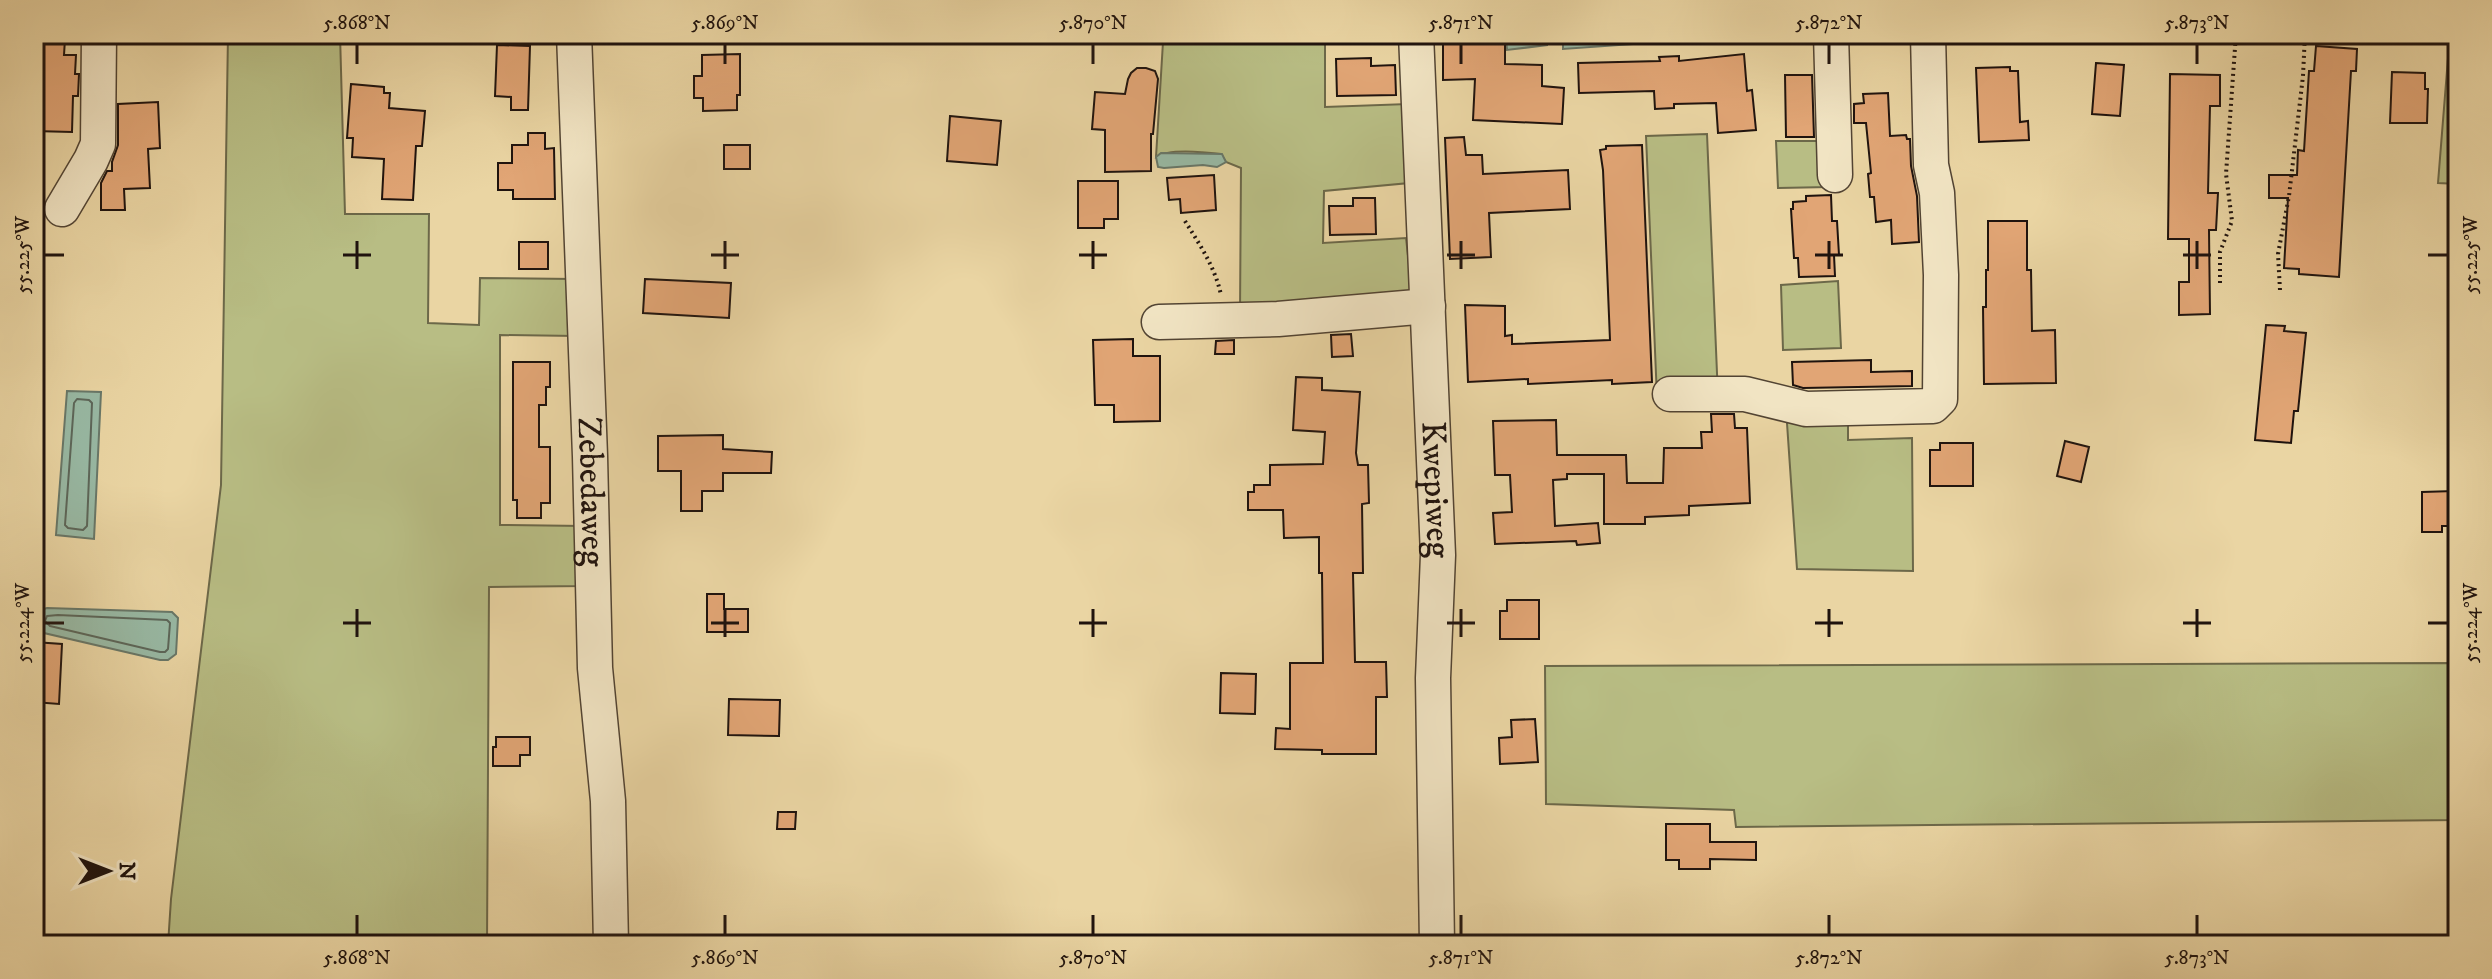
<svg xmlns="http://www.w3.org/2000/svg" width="2492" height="979" viewBox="0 0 2492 979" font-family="'IM FELL DW Pica',serif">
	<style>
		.green { fill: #b8bd84; stroke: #6c6849; stroke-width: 2 }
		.water { fill: #98b9a4; stroke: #687768; stroke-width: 2 }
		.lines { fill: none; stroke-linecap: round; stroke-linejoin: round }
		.shore { stroke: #5c6659; stroke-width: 2 }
		.building { fill: #e1a575; stroke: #1f130e; stroke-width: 2 }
		.minor-casing { stroke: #524433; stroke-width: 37 }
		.path { stroke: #1f130e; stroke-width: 4; stroke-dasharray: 2 4; stroke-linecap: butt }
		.minor { stroke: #f1e4c3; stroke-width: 34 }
		.ticks { fill: none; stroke: #1f130e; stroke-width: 3 }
		.labels { text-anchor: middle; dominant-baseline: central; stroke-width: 6; stroke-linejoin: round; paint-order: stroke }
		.street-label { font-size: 34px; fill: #1f130e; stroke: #f1e4c3 }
		.neatline { fill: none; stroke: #1f130e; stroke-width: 3 }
		.ticks-label { font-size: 20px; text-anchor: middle; fill: #1f130e }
	</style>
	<rect width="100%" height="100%" fill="#ead5a3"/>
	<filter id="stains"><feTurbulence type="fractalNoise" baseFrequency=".0025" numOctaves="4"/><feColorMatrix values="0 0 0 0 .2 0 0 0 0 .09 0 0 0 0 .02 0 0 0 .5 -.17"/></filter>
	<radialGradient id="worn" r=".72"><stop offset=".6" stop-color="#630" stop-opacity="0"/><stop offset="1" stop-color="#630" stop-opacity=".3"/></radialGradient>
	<!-- green -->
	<g class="green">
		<polygon points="228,34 340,34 345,214 429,214 428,323 479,325 480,278 574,279 576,336 500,335 500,525 583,526 585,586 489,587 487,945 168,945 171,899 221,485"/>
		<polygon points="2452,34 2458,34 2458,184 2438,183 2448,58"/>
		<path d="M1163 42H1325V107L1408 104 1409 183 1324 191 1323 243 1406 238 1413 300 1240 314 1241 168 1226 162 1221 154C1205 152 1169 148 1156 157Z"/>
		<polygon points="1707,134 1718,397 1657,398 1646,136"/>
		<polygon points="1776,141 1827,141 1829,187 1778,188"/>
		<polygon points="1838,281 1841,348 1783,350 1781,285"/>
		<polygon points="1848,393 1848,440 1912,438 1913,571 1797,569 1785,394"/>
		<polygon points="2458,663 2458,820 1736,827 1734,810 1546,804 1545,666"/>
	</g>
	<!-- water -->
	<g class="water">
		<polygon points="931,34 1095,34 1091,44 1010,35"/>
		<polygon points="1110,34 1404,34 1404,40 1399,42 1115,42 1110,38"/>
		<polygon points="1436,34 1547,34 1547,45 1507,50 1506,38 1436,39"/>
		<polygon points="1563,34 1650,34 1650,40 1647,43 1563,49"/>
		<polygon points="1665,34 1742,34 1742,41 1665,44"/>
		<polygon points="1758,34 1821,34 1818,41 1758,44"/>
		<polygon points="1836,34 1919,34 1916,41 1841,39"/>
		<polygon points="1938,34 2094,34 2094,41 2091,43 1938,43"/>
		<polygon points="2109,34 2229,34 2229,40 2223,43 2112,43"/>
		<polygon points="2243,34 2301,34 2301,40 2293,44 2243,43"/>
		<polygon points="2315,34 2410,34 2411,43 2315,41"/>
		<polygon points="2424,34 2452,34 2452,40 2448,43 2426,43"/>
		<polygon points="1161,153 1222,154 1226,162 1217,167 1203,165 1164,168 1158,167 1156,157"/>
		<polygon points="67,391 101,392 94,539 56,535"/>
		<path d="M47 608 172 612 178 618 176 654 168 660H160L44 633C37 624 35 620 40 610Z"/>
	</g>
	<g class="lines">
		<!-- shore -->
		<g class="shore">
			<polyline points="1119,34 1305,34"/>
			<polyline points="2118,34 2220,34"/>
			<polyline points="1947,35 2086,34"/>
			<polygon points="77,399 89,400 92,403 87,526 83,530 68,528 65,525 74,403"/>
			<polygon points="58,615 167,620 170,623 168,649 165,652 160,652 50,626 45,621 47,616"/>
		</g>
	</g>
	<!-- building -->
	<g class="building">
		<polygon points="38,38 65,39 64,55 76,55 75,74 79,74 78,96 73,96 72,132 34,131 34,51 37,51"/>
		<polygon points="1505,39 1505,64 1542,65 1542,86 1564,88 1562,124 1473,120 1475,79 1443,80 1443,41"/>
		<polygon points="497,45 530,46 528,110 511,110 511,97 495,96"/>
		<polygon points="2316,46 2357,49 2356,71 2351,71 2339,277 2299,274 2299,269 2284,268 2288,198 2269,198 2269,175 2297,175 2298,150 2304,151 2309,71 2314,71"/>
		<polygon points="740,54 740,95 737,95 737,110 703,111 703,98 694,98 694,76 702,76 702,55"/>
		<polygon points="1744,54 1747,91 1752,90 1756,130 1718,133 1716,103 1674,104 1674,108 1655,109 1654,91 1579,93 1578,63 1660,61 1659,57 1679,56 1679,61"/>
		<polygon points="1371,58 1371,66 1395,65 1396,95 1337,96 1336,59"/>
		<polygon points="2096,63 2124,65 2120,116 2092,114"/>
		<polygon points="2010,67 2010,71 2018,71 2020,122 2028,121 2029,140 1979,142 1976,68"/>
		<polygon points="1137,68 1146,68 1155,71 1158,79 1153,134 1151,134 1151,171 1105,172 1105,130 1092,129 1095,92 1125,94 1128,79 1131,73"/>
		<polygon points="2392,72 2425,73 2425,89 2428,89 2427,123 2390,123"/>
		<polygon points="2170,74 2220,75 2220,106 2210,106 2208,193 2218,193 2216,230 2209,230 2210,314 2179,315 2179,282 2189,282 2189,239 2168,239"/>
		<polygon points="1785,75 1812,75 1814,137 1786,137"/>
		<polygon points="351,84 384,87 384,93 390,93 389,108 425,111 422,146 416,146 413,200 382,199 384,159 352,157 353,138 347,138"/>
		<polygon points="1888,93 1890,136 1906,135 1907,139 1910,139 1911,166 1917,196 1919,242 1892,244 1891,220 1876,222 1874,197 1870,197 1868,174 1871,173 1866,123 1854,123 1854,104 1864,103 1863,94"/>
		<polygon points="158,102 160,148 148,149 150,188 124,189 125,210 101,210 101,183 107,171 112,171 112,162 118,145 118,104"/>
		<polygon points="950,116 1001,121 997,165 947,161"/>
		<polygon points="528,133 545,133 545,149 554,148 555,199 513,199 513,190 498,190 498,163 512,163 512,145 528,145"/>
		<polygon points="1464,137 1466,155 1482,155 1483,174 1568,170 1570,209 1489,213 1491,257 1450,259 1445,138"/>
		<rect x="724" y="145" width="26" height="24"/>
		<polygon points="1642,145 1652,382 1612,384 1612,380 1528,384 1528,379 1468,382 1465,305 1505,306 1505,336 1512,335 1512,344 1610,340 1603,170 1600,150 1606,149 1606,146"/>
		<polygon points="1214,175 1216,210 1181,213 1180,199 1169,200 1167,178"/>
		<polygon points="1078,181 1118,181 1118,219 1104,219 1104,228 1078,228"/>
		<polygon points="1831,195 1832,221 1837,221 1839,255 1834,255 1835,276 1799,277 1798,258 1794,258 1791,209 1793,209 1793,202 1806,201 1806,196"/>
		<polygon points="1353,198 1375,198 1376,234 1330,235 1329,206 1353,206"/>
		<polygon points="1988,221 2027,221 2027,270 2031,270 2032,331 2055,330 2056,383 1984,384 1983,307 1986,307 1986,270 1988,270"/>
		<rect x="519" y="242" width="29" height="27"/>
		<polygon points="645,279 731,283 729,318 643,313"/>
		<polygon points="2266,325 2285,326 2284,331 2306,333 2298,411 2294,411 2291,443 2255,440"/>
		<polygon points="1351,334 1353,356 1332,357 1331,335"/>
		<polygon points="1133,339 1133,356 1160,356 1160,421 1114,422 1114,405 1095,405 1093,340"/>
		<polygon points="1234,340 1234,354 1215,354 1216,341"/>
		<polygon points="1871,360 1871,372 1912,371 1912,386 1803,388 1793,385 1792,362"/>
		<polygon points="513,362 550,362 550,387 546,387 546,405 539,405 539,447 550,447 550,503 541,503 541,518 517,518 517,500 513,500"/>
		<polygon points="1296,377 1322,378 1322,390 1360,392 1356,453 1358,465 1368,465 1369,503 1362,504 1363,573 1353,573 1355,662 1386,662 1387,697 1376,697 1376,754 1322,754 1322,750 1275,749 1276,728 1290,729 1290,663 1323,663 1322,573 1319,573 1319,537 1284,538 1283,510 1248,510 1248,492 1254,492 1254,485 1270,485 1270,465 1323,464 1325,432 1293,430"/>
		<polygon points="1711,414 1734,414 1735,428 1747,428 1750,503 1689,506 1689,515 1645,517 1645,524 1604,524 1604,474 1567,474 1567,479 1553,480 1555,526 1598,523 1600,543 1577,545 1576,541 1495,544 1493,513 1512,512 1510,475 1495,475 1493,421 1556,420 1557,455 1626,455 1627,483 1663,483 1664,448 1702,448 1701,432 1712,432"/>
		<polygon points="723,435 723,449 772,452 771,473 723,473 723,491 702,491 702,511 681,511 681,471 658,471 658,436"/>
		<polygon points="2065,441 2089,447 2081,482 2057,476"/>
		<polygon points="1940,443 1973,443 1973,486 1930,486 1930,450 1940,450"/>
		<polygon points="2454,491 2454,500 2458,500 2458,526 2442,526 2442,532 2422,532 2422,492"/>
		<polygon points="707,594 724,594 724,609 748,609 748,632 707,632"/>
		<polygon points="1507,600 1539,600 1539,639 1500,639 1500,611 1507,611"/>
		<polygon points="34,642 62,644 59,704 34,702"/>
		<polygon points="1221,673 1256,674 1255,714 1220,713"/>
		<polygon points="729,699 780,700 779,736 728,735"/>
		<polygon points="1535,719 1538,762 1500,764 1499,738 1512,737 1511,720"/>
		<polygon points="496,737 530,737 530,755 520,755 520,766 493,766 493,747 496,747"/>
		<polygon points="778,812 796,812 795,829 777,829"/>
		<polygon points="1666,824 1710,824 1710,842 1756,842 1756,860 1710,859 1710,869 1679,869 1679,860 1666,860"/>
	</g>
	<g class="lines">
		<defs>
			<g id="minor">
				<path id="s1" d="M574 34 590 456 595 668 608 801 611 945"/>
				<path id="s2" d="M1416 34 1438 555 1433 678 1437 945"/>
				<polyline points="1831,34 1835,175"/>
				<polyline points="62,209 91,160 98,144 99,34"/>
				<polyline points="1159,322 1278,319 1428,306"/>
				<polyline points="1670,394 1745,394 1806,409 1933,406 1940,399 1941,275 1937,193 1931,165 1928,34"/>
			</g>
		</defs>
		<!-- minor casing -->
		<use href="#minor" class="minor-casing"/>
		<!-- path -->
		<g class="path">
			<path d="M1185 221C1200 245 1215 267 1221 295"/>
			<polyline points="2220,283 2220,252 2232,221 2226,174 2236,34"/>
			<polyline points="2280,290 2278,254 2289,196 2303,76 2305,34"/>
		</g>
		<!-- minor -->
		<use href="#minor" class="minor"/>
	</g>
	<!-- ticks -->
	<path class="ticks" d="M357 44V64M725 44V64M1093 44V64M1461 44V64M1829 44V64M2197 44V64M357 241V269M725 241V269M1093 241V269M1461 241V269M1829 241V269M2197 241V269M44 255H64M343 255H371M711 255H739M1079 255H1107M1447 255H1475M1815 255H1843M2183 255H2211M2428 255H2448M357 609V637M725 609V637M1093 609V637M1461 609V637M1829 609V637M2197 609V637M44 623H64M343 623H371M711 623H739M1079 623H1107M1447 623H1475M1815 623H1843M2183 623H2211M2428 623H2448M357 915V935M725 915V935M1093 915V935M1461 915V935M1829 915V935M2197 915V935"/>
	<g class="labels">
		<!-- street labels -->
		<g class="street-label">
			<text stroke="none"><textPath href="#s2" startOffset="456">Kwepiweg</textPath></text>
			<text stroke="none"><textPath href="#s1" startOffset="458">Zebedaweg</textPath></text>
		</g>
	</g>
	<!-- margin -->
	<rect width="2492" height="979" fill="none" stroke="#ead5a3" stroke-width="88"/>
	<!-- north arrow -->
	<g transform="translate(108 871) rotate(90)" stroke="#f1e4c3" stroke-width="6" paint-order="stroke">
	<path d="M0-6L14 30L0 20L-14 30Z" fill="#1f130e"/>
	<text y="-12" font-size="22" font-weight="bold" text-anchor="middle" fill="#1f130e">N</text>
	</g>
	<rect x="44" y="44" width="2404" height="891" class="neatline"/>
	<g class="ticks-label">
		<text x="357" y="29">5.868°N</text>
		<text x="725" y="29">5.869°N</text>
		<text x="1093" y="29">5.870°N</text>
		<text x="1461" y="29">5.871°N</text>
		<text x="1829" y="29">5.872°N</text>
		<text x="2197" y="29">5.873°N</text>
		<text transform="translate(2470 255) rotate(-90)" y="7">55.225°W</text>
		<text transform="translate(22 255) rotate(-90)" y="7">55.225°W</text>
		<text transform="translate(2470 623) rotate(-90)" y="7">55.224°W</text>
		<text transform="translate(22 623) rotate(-90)" y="7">55.224°W</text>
		<text x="357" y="964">5.868°N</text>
		<text x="725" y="964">5.869°N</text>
		<text x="1093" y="964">5.870°N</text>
		<text x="1461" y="964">5.871°N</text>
		<text x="1829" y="964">5.872°N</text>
		<text x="2197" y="964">5.873°N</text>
	</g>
	<rect width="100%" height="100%" filter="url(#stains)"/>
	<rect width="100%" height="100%" fill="url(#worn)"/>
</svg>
